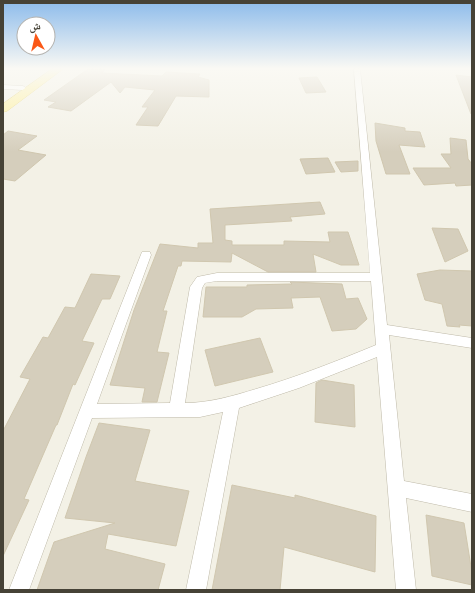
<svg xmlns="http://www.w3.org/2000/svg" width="475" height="593" viewBox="0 0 475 593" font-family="Poppins,'Noto Naskh Arabic',sans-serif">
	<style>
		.building { fill: #d5cebc; stroke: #d0c7af }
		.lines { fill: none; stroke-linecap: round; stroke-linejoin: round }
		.minor-casing { stroke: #bfbaa9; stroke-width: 1 }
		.primary-casing { stroke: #e4cf64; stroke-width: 1 }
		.minor { fill: #fff; fill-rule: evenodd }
		.primary { fill: #feef95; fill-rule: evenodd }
	</style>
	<rect width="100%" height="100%" fill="#f3f1e6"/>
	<!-- building -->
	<g class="building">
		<polygon points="88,69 105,69 102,73 162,76 166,72 200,74 198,77 209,80 209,97 176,96 158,126 136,125 148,107 142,107 155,90 125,87 120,93 111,82 71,111 48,107 56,102 44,100"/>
		<polygon points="456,75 472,77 472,114 471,114"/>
		<polygon points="317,77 326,92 306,93 299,78"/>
		<polygon points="375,123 405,128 405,131 420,132 425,147 399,145 410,174 386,174 376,141"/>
		<polygon points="8,131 37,136 18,150 46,155 15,181 3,179 3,135"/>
		<polygon points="450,138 466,140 468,159 472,164 472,185 456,186 455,183 424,185 413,168 451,168 441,154 451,154"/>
		<polygon points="328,158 335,172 306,174 300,159"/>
		<polygon points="358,161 358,171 341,172 335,162"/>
		<polygon points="320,202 325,214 290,217 292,221 225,225 225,240 232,241 232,245 284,245 284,241 330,242 328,232 348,232 359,265 341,265 313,254 316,272 268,272 232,253 231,262 182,261 181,266 178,266 163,311 167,311 157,352 169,353 157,402 142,402 145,388 110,385 134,310 160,244 198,248 198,243 213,243 210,209"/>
		<polygon points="432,228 458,229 468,251 445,262"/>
		<polygon points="440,270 472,271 472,326 459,325 460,327 447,326 442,304 425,300 417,274"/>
		<polygon points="91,274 120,276 110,299 102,299 82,341 94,343 75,385 73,384 57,425 56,425 24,499 29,500 3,556 3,431 30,379 20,377 43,337 48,338 65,307 75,308"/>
		<polygon points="290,282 342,284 346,299 358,298 367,319 356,329 332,331 320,297 291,298 293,308 256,309 242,317 203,317 206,287 247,287 247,285 292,284"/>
		<polygon points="260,338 273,372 215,386 205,350"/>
		<polygon points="322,380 354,385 355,427 315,422 316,383"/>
		<polygon points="99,423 150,430 135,481 189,491 176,546 108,534 105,549 165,564 158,590 37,590 54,542 115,523 65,518 86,457"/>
		<polygon points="232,485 295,498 295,495 376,516 375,572 284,547 280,590 212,590"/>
		<polygon points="426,515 464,523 472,573 472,585 432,576"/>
	</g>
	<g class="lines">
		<defs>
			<g id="minor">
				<path d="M354 69H360L387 325 472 338V348L389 335 404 481 472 494V512L406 498 416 590H396L377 357 299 388 239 408 206 590H186L223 412 200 417 92 418 29 590H9L142 252H150L151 255 97 404 170 403 190 287 197 277 217 273H370ZM217 281H371L376 345C337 361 297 377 256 389 233 396 209 403 185 403L202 288 205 283Z"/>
				<polygon points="3,85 23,86 26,88 23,90 3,89"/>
			</g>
			<polygon id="primary" points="52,69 63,69 7,111 3,112 3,104"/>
		</defs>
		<!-- minor casing -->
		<use href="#minor" class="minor-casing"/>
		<!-- primary casing -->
		<use href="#primary" class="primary-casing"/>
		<!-- minor -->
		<use href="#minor" class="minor"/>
		<!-- primary -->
		<use href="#primary" class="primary"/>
	</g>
	<!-- sky -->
	<linearGradient id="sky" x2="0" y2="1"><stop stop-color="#8cbbeb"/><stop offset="0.45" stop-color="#faf9f4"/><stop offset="1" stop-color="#faf9f4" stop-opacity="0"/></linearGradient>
	<rect width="475" height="152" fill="url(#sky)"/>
	<!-- border -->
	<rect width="475" height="593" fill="none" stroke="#464236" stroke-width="8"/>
	<!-- north arrow -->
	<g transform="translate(36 36) rotate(352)"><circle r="19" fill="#ffffff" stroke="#b5b3af"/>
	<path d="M0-3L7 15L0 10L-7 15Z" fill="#fa5817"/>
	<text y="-6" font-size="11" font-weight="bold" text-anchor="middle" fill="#464236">ش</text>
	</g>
</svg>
